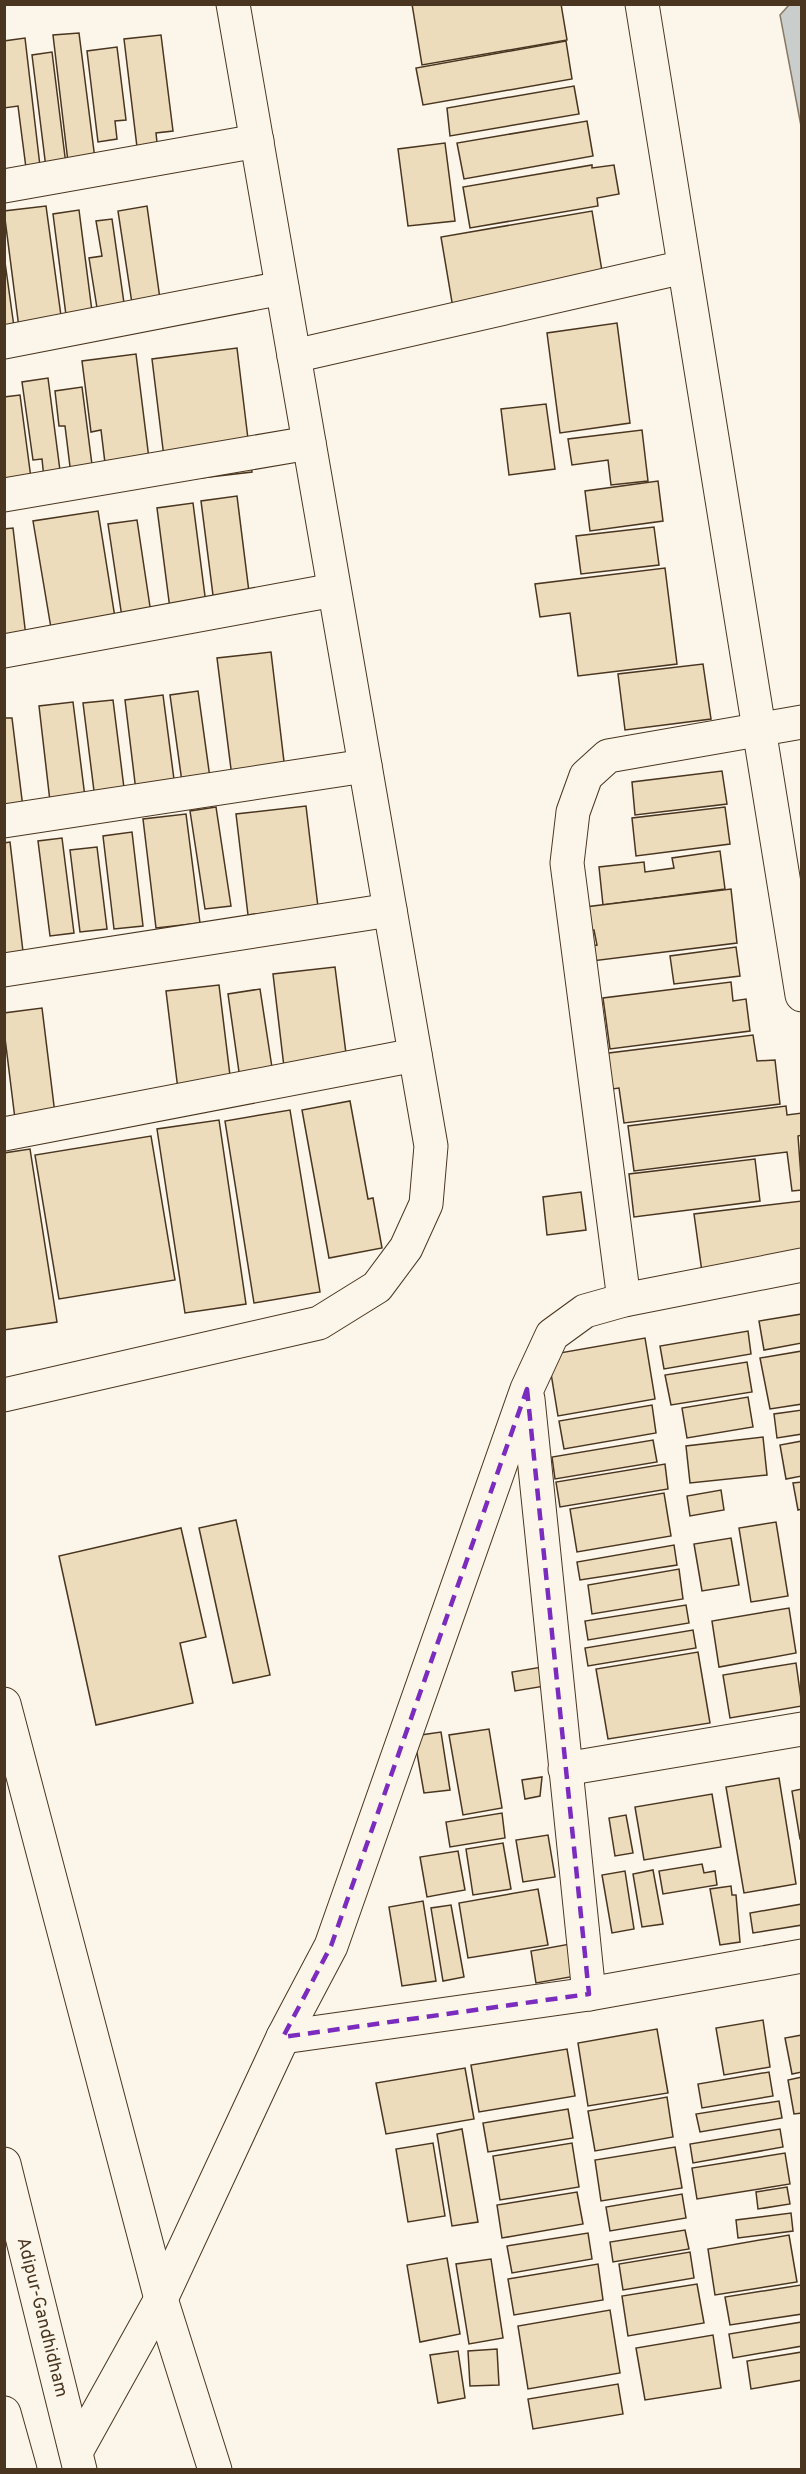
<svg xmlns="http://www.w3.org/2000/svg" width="806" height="2474" viewBox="0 0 806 2474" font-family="Overpass,sans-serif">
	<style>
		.water { fill: #c9cecd; stroke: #887966; stroke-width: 1.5 }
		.building { fill: #ecdcbc; stroke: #4a3520; stroke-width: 1.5 }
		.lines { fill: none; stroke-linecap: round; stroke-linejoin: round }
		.street-casing { stroke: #4a3520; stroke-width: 35 }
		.primary-casing { stroke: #4a3520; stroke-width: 35 }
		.street { stroke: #fbf6e9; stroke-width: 33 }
		.primary { stroke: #fbf6e9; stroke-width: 33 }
		.marked { fill: none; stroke: #7b2cbf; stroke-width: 4.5; stroke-dasharray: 12 8; stroke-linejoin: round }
		.labels { text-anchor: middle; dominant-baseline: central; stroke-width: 4.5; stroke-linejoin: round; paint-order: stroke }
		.street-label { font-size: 18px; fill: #4a3520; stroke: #fbf6e9 }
	</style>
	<rect width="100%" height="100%" fill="#fbf6e9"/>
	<!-- water -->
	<polygon class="water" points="789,5 801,5 801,126 780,15"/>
	<!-- building -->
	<g class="building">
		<polygon points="412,4 561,4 567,40 422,65"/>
		<polygon points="79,33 97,175 70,179 53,35"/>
		<polygon points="161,35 173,131 156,133 158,152 140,172 124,39"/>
		<polygon points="25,38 40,166 26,168 18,106 4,108 4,41"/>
		<polygon points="566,41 572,79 423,105 416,68"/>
		<polygon points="117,47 126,120 115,121 117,139 98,142 87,51"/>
		<polygon points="52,52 68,181 48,184 32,55"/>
		<polygon points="574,86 579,114 450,136 447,108"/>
		<polygon points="587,121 593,156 464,179 457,143"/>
		<polygon points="445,143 455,221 408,226 398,149"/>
		<polygon points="592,165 592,168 614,165 619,194 597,198 598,206 470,228 463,187"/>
		<polygon points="46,206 62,323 19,328 4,211"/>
		<polygon points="147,206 161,306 133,310 118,211"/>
		<polygon points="79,210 93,319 67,323 53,214"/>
		<polygon points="592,211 605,289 454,314 441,237"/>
		<polygon points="112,219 125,310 98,314 89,258 102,256 96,221"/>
		<polygon points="4,255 15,334 4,335"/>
		<polygon points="617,323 630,423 560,433 547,333"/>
		<polygon points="237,348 252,472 167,482 152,359"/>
		<polygon points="136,354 152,483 108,488 101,430 91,432 82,361"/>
		<polygon points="48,378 62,486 45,488 42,459 33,460 22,382"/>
		<polygon points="82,387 95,488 73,491 65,426 59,426 55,391"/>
		<polygon points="20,395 34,501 4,505 4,397"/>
		<polygon points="546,404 555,469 509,475 501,409"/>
		<polygon points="642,430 648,481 611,485 608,460 572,465 568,439"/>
		<polygon points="658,481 663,521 590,531 585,491"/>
		<polygon points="237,496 250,600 214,603 201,501"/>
		<polygon points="193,503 206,604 170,609 157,508"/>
		<polygon points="98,511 116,624 52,634 33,521"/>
		<polygon points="137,520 152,620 123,624 108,524"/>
		<polygon points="654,527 659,565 581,574 576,536"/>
		<polygon points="13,528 27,645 4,648 4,529"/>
		<polygon points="665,568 677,664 578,676 570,613 540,617 535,584"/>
		<polygon points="271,652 285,770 232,777 217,658"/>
		<polygon points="703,664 711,719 625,730 618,674"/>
		<polygon points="198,691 210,778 182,782 170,695"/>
		<polygon points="163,695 175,787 136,791 125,700"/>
		<polygon points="113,700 126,804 96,807 83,703"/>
		<polygon points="73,702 86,805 51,810 39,706"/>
		<polygon points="4,718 12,718 24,816 4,818"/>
		<polygon points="722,771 727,804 635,815 632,782"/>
		<polygon points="306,806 318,907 248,915 236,814"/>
		<polygon points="216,807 231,906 205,909 190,811"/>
		<polygon points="725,807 730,844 636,856 632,818"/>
		<polygon points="186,814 200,923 156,928 143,819"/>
		<polygon points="132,832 143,926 114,929 103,836"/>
		<polygon points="62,838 74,933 50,936 38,841"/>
		<polygon points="10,842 24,960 4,962 4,843"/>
		<polygon points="97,847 107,929 80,932 70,850"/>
		<polygon points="720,851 725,889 603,905 599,867 644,862 645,872 674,868 672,858"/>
		<polygon points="731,889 737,943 592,961 590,946 597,945 594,930 589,930 585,907"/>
		<polygon points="736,947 740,976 674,984 670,956"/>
		<polygon points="335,967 349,1077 286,1084 273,974"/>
		<polygon points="731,982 733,1001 746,999 750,1031 610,1049 603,998"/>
		<polygon points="219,985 232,1092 179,1098 166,991"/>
		<polygon points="260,989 273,1074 240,1079 228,994"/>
		<polygon points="42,1008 56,1122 16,1127 4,1030 4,1013"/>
		<polygon points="753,1035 757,1061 775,1060 780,1104 624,1123 619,1088 605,1090 601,1054"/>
		<polygon points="350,1101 368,1199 373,1198 382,1248 329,1258 302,1110"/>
		<polygon points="786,1106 787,1115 802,1113 802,1135 798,1136 802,1190 792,1191 787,1152 634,1171 628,1126"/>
		<polygon points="290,1110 320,1292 254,1303 225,1121"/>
		<polygon points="219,1120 246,1304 185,1313 157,1129"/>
		<polygon points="151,1136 175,1280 59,1299 35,1155"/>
		<polygon points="30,1149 57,1322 4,1330 4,1153"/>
		<polygon points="755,1159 760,1201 634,1217 629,1174"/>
		<polygon points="581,1192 586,1230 547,1235 543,1197"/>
		<polygon points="802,1201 802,1259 702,1272 694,1214"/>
		<polygon points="802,1314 802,1343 764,1350 759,1321"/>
		<polygon points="748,1331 751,1354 664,1369 660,1346"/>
		<polygon points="645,1338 655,1399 558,1416 548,1355"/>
		<polygon points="802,1351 802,1404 770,1409 760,1358"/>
		<polygon points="747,1362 752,1392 671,1405 665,1375"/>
		<polygon points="748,1397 753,1427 687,1438 682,1408"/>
		<polygon points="652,1405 656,1433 564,1449 559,1421"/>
		<polygon points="802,1410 802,1434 777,1438 774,1414"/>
		<polygon points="763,1437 767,1475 690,1483 686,1446"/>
		<polygon points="653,1440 657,1462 555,1479 552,1457"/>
		<polygon points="802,1441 802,1476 786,1479 780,1445"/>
		<polygon points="665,1464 668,1489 560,1507 556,1482"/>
		<polygon points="802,1482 802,1509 798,1510 793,1483"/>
		<polygon points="721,1490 724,1510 690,1516 687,1496"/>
		<polygon points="664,1493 671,1536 577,1552 570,1509"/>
		<polygon points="236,1520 270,1675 233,1683 199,1528"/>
		<polygon points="776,1522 788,1596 751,1602 739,1528"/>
		<polygon points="181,1528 206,1637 180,1643 193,1703 96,1725 59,1556"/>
		<polygon points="731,1538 739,1585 702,1591 694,1544"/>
		<polygon points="674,1545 677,1565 580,1580 577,1562"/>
		<polygon points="679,1569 683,1599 592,1614 588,1585"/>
		<polygon points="686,1605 689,1623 588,1640 585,1621"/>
		<polygon points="789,1608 796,1653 719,1667 712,1621"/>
		<polygon points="693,1630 696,1648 588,1666 585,1648"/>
		<polygon points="698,1652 710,1723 608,1739 596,1669"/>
		<polygon points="796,1663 802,1706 730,1718 723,1675"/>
		<polygon points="542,1667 545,1686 515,1691 512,1672"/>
		<polygon points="489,1729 502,1808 463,1815 449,1735"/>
		<polygon points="441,1732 450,1790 424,1793 414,1736"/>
		<polygon points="542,1777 540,1796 525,1799 522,1780"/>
		<polygon points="779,1778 796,1884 744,1893 726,1787"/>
		<polygon points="802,1789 802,1839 800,1839 792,1791"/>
		<polygon points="712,1794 721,1847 644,1860 635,1807"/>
		<polygon points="502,1813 505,1838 450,1847 446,1822"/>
		<polygon points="626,1815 633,1853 615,1856 609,1818"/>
		<polygon points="548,1835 555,1877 523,1882 516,1840"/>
		<polygon points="503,1843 511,1889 473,1895 466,1849"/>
		<polygon points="458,1851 465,1890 427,1897 420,1857"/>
		<polygon points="702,1864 704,1873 715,1871 717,1885 663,1894 659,1871"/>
		<polygon points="653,1870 663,1924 642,1927 633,1874"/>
		<polygon points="625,1871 634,1929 612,1933 602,1875"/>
		<polygon points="731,1886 732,1895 736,1895 740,1942 720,1945 710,1889"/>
		<polygon points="538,1889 548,1945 468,1958 459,1903"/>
		<polygon points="423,1901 436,1981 402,1986 389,1907"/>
		<polygon points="802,1904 802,1925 753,1933 750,1913"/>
		<polygon points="451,1905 464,1977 443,1981 431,1908"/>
		<polygon points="570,1944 576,1976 536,1983 531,1951"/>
		<polygon points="763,2020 770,2067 724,2075 716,2028"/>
		<polygon points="657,2029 668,2093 588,2106 578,2043"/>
		<polygon points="802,2035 802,2072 792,2074 785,2038"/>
		<polygon points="567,2049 575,2096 479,2112 471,2065"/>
		<polygon points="465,2068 474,2119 386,2134 376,2083"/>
		<polygon points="769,2072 773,2096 702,2108 698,2084"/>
		<polygon points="802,2077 802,2113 794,2114 788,2080"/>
		<polygon points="667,2097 673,2137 595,2151 588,2111"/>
		<polygon points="779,2101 782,2118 700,2132 696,2114"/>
		<polygon points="568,2109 573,2138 488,2152 483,2123"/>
		<polygon points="462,2129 478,2222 452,2226 437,2134"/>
		<polygon points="780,2129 783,2147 693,2163 690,2144"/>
		<polygon points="433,2143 445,2216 408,2222 396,2149"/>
		<polygon points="572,2143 579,2187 500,2200 493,2156"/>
		<polygon points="675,2147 682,2188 601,2201 595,2160"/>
		<polygon points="785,2153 790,2184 697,2199 692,2168"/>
		<polygon points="787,2187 790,2204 758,2209 756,2192"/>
		<polygon points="577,2192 583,2224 502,2238 497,2205"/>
		<polygon points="682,2194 686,2218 610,2231 606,2207"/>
		<polygon points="791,2213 793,2231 738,2238 736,2220"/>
		<polygon points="685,2230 689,2249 613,2262 610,2242"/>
		<polygon points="588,2233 592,2259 512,2273 507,2246"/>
		<polygon points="789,2235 797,2282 715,2295 708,2249"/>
		<polygon points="690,2252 694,2278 623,2290 619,2264"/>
		<polygon points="447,2258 460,2334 420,2342 407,2265"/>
		<polygon points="491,2259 503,2338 469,2344 456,2264"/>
		<polygon points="598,2264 603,2300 514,2315 508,2279"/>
		<polygon points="697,2284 704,2323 628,2336 622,2296"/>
		<polygon points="801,2285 802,2314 730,2325 725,2297"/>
		<polygon points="610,2310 620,2373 528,2389 518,2326"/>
		<polygon points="802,2322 802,2346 733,2358 729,2334"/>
		<polygon points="713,2335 721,2388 645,2400 636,2348"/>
		<polygon points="497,2349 499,2385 470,2386 468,2351"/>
		<polygon points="458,2351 465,2398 438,2403 430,2355"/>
		<polygon points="802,2352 802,2380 751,2389 747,2361"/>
		<polygon points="618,2384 623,2414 533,2429 528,2399"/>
	</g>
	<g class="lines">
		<defs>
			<g id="street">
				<polyline points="642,4 802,995"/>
				<polyline points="4,186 257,141"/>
				<polyline points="4,342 282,288"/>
				<polyline points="294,356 684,267"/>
				<polyline points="4,495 309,443"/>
				<polyline points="4,651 334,590"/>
				<polyline points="4,821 365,766"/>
				<polyline points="4,970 390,910"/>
				<polyline points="4,1134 415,1055"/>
				<polyline points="624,1300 567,863 573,812 586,776 608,756 802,722"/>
				<polyline points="4,1395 319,1323 377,1287 406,1248 426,1204 431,1146 233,4"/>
				<polyline points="528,1399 589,1994"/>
				<polyline points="4,1704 161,2299 215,2470"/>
				<polyline points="565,1769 802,1729"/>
				<polyline points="283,2037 589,1994 802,1956"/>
				<polyline points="76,2452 161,2299 283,2037 331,1946 527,1389 552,1335 585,1311 624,1300 802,1265"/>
			</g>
			<g id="primary">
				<path id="s1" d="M4 2164 80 2470"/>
				<polyline points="4,2413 20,2470"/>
			</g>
		</defs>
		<!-- street casing -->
		<use href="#street" class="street-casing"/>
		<!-- primary casing -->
		<use href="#primary" class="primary-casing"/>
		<!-- street -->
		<use href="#street" class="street"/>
		<!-- primary -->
		<use href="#primary" class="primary"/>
	</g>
	<!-- marked area -->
	<path class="marked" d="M527 1389 589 1994 283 2037 331 1946Z"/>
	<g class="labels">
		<!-- street labels -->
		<g class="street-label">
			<text stroke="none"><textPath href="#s1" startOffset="158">Adipur-Gandhidham</textPath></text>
		</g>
	</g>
	<!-- border -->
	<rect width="806" height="2474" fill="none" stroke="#4a3520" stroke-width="12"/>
</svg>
